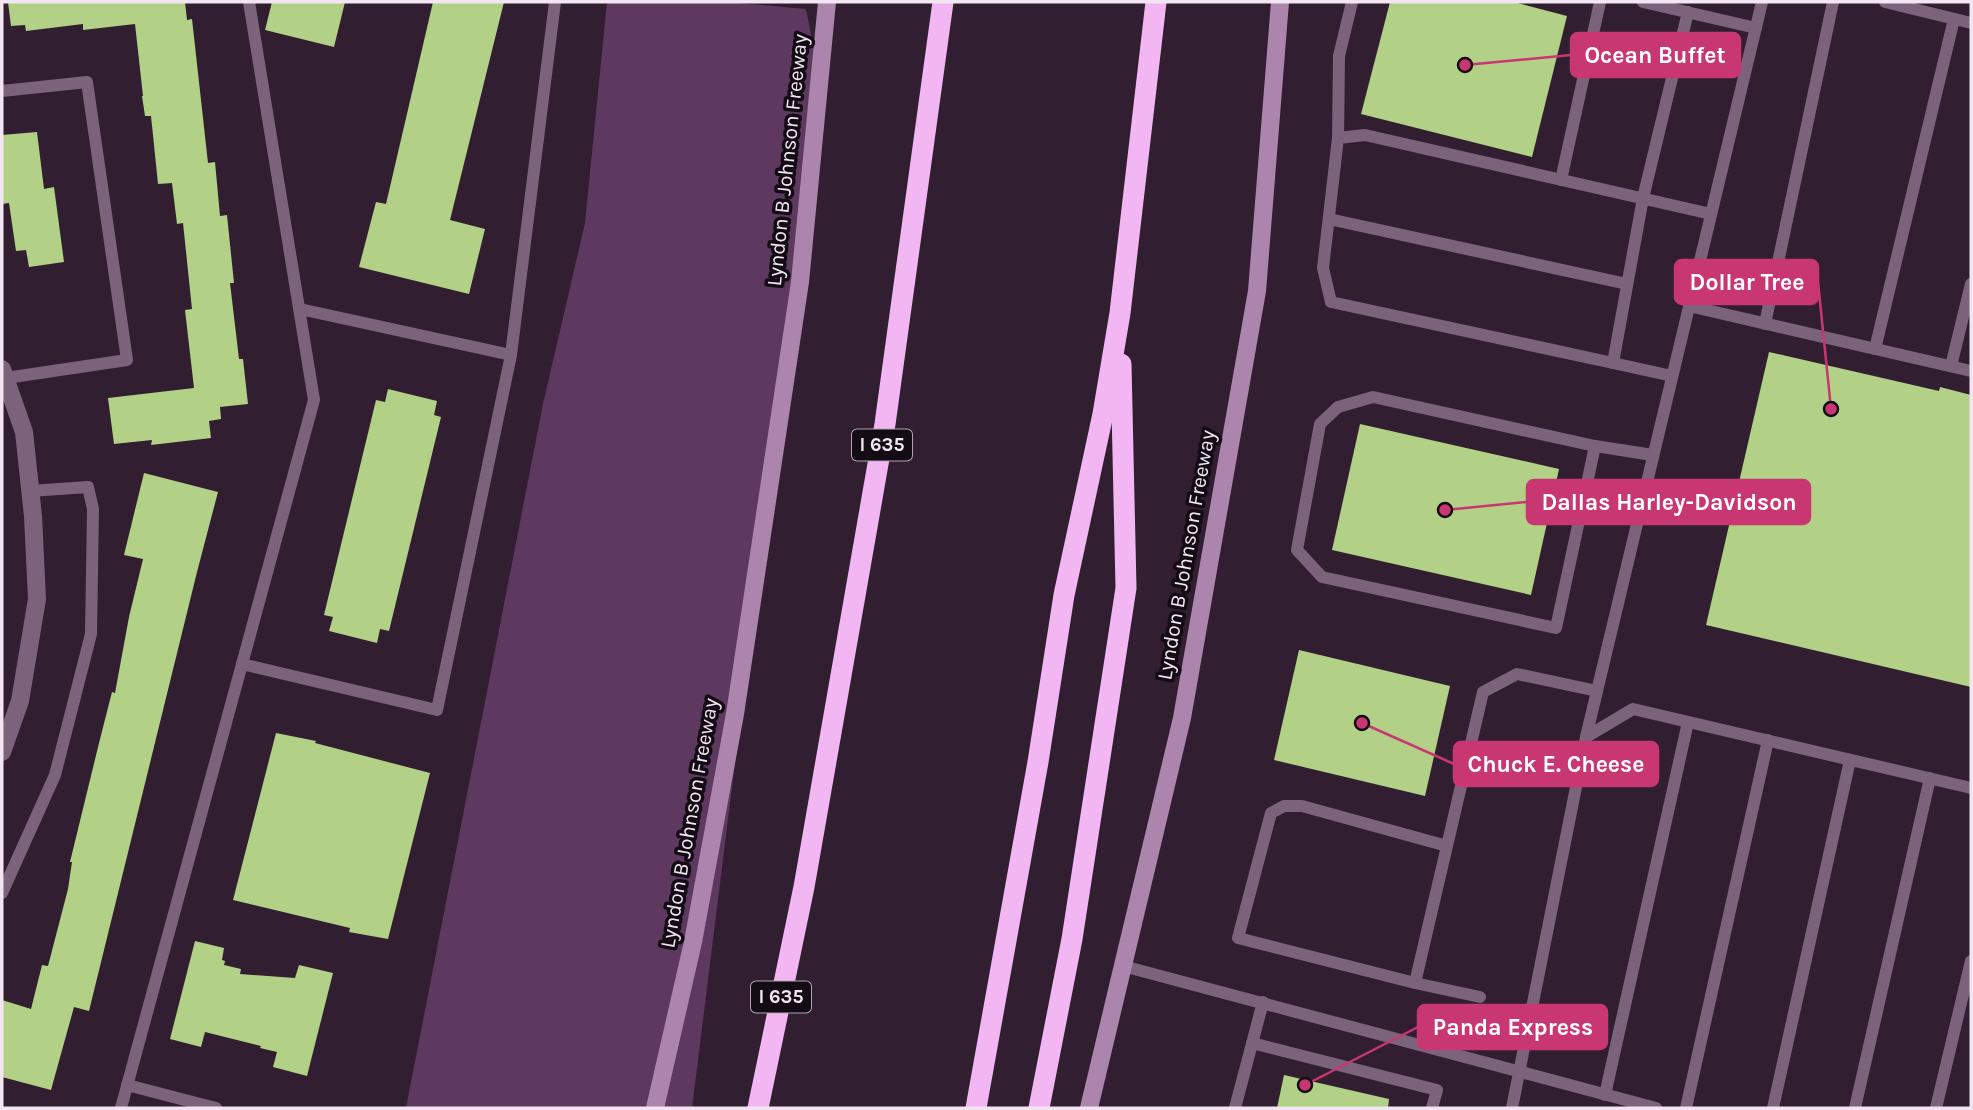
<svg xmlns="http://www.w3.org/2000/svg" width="1973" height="1110" viewBox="0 0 1973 1110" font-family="Karla,sans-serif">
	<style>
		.green { fill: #5e395f }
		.building { fill: #b2d086 }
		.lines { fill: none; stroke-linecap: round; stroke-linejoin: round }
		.service { stroke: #7b637b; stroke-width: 12 }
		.minor { stroke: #7b637b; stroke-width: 18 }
		.secondary { stroke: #ab85ab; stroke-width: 18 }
		.motorway { stroke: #f2b7f3; stroke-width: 21 }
		.labels { text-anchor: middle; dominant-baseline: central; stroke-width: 7; stroke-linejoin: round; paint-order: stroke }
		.shield { fill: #140c14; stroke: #afa5af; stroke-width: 2 }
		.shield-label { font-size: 19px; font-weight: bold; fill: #f2e6f2 }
		.street-label { font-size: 21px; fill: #f2e6f2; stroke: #140c14 }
		.leader { fill: none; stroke: #c93772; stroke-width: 2.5 }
		.callout-dot { fill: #c93772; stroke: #140c14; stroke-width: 2.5 }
		.callout { fill: #c93772; stroke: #c93772; stroke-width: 2.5 }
		.callout-label { font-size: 23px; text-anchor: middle; font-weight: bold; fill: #fff }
	</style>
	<rect width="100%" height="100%" fill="#311f31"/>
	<!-- green -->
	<polygon class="green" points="607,2 728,2 806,9 820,80 692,1108 406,1108 543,404 585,223"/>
	<!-- building -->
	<g class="building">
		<polygon points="8,2 185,2 187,20 192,19 208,163 215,162 220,216 227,215 234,283 230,283 239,359 243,359 248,404 220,407 221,419 209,421 211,438 151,445 152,440 114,444 108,398 194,388 185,310 192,309 183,223 177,224 172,183 158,184 151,116 145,116 142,96 143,96 135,24 83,30 83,24 26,31 25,25 11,26"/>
		<polygon points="272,2 345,2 334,47 265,30"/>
		<polygon points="433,2 504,2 450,220 485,229 469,294 359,267 376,202 386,204"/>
		<polygon points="1390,2 1514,2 1567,16 1532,157 1361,114"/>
		<polygon points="37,132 44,189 54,187 64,262 29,267 26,250 16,251 9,203 2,204 2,135"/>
		<polygon points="1769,352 1939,391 1940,387 1971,395 1971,687 1706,625"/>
		<polygon points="388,389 437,401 434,415 441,417 389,631 380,629 377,643 329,631 333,617 324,615 376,400 385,402"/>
		<polygon points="1360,424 1559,469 1531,595 1332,550"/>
		<polygon points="144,473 218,492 197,572 89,1011 74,1007 51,1090 2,1077 2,1000 31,1009 42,965 48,966 68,889 72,862 70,862 99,743 112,692 115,693 129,617 143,559 124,555"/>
		<polygon points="1299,650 1450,686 1425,796 1274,760"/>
		<polygon points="276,733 316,741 315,743 430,773 388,939 349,932 350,928 233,900"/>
		<polygon points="195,941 224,948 222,960 225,961 224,965 241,969 240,974 295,978 299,965 333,973 307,1076 273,1067 277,1052 260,1048 261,1046 205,1032 201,1047 170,1039"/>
		<polygon points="1284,1075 1389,1099 1388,1108 1277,1108"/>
	</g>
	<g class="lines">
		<!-- service -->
		<g class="service">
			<polyline points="1643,2 1756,28"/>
			<polyline points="1885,2 1971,23"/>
			<path d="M1688 12 1643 198 1613 363 1331 302 1323 268 1338 138 1365 135C1481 162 1596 188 1711 214"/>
			<polyline points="2,91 87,82 127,360 6,378"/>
			<polyline points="1338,138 1339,56 1352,2"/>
			<polyline points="1561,180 1600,2"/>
			<polyline points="1329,219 1627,284"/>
			<polyline points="1689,306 1971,371"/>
			<polyline points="300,309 511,355"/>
			<polyline points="1765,324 1833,2"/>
			<polyline points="1875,349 1954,19"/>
			<polyline points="1613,363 1672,376"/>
			<polyline points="1951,366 1971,284"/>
			<polyline points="1595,446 1556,628 1322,577 1297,550 1320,424 1338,407 1373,397 1595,446 1653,455"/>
			<polyline points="242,664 437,710 511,355 555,2"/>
			<polyline points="1586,737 1762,2"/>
			<polyline points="1447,846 1415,983 1238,938 1271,813 1284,806 1302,806 1447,846 1483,692 1517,674 1597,691"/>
			<polyline points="2,893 55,775 91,634 93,509 88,487 30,491"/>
			<polyline points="1123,966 1656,1108"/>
			<polyline points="1415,983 1480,997"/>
			<polyline points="1252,1043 1437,1090 1432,1108"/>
			<polyline points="127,1085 216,1108"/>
			<polyline points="1605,1095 1688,722"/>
			<polyline points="121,1108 314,400 249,2"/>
			<polyline points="1235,1108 1263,1002"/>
			<polyline points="1512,1108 1586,737 1633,709 1971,788"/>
			<polyline points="1686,1108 1768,740"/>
			<polyline points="1773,1108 1850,760"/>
			<polyline points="1855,1108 1930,778"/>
			<polyline points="1936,1108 1971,961"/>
		</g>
		<!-- minor -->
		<polyline class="minor" points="2,369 24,432 33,516 37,599 20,701 2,752"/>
		<!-- secondary -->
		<g class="secondary">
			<polyline points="655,1108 693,942 735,714 800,282 827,2"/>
			<polyline points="1089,1108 1182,718 1257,291 1280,2"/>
		</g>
		<!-- motorway -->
		<g class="motorway">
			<polyline points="758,1108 804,887 885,424 943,2"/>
			<polyline points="976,1108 1038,762 1064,595 1103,414 1120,313 1156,2"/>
			<polyline points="1039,1108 1072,939 1126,588 1121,364"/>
		</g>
	</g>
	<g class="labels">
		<!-- shield labels -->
		<g class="shield">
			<rect x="852" y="429.5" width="60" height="31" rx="5"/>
			<rect x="751" y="981.5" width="60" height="31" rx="5"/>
		</g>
		<g class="shield-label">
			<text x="882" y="445">I 635</text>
			<text x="781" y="997">I 635</text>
		</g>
		<!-- street labels -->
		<g class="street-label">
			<text transform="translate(787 160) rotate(-84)">Lyndon B Johnson Freeway</text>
			<text transform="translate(1186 555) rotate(-80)">Lyndon B Johnson Freeway</text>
			<text transform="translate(689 823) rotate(-80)">Lyndon B Johnson Freeway</text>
		</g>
	</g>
	<!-- callouts -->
	<path class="leader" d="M1465 65L1571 55M1831 409L1818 282M1445 510L1527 502M1362 723L1454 764M1305 1085L1418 1027"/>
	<g class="callout-dot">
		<circle cx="1465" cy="65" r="7"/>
		<circle cx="1831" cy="409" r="7"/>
		<circle cx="1445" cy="510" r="7"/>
		<circle cx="1362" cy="723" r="7"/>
		<circle cx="1305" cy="1085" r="7"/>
	</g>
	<g class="callout">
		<rect x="1571" y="33" width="169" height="44" rx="7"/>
		<rect x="1675" y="260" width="143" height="44" rx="7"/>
		<rect x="1527" y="480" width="283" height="44" rx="7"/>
		<rect x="1454" y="742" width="204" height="44" rx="7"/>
		<rect x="1418" y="1005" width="189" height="44" rx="7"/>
	</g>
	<g class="callout-label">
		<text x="1655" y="63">Ocean Buffet</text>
		<text x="1747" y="290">Dollar Tree</text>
		<text x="1669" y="510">Dallas Harley-Davidson</text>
		<text x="1556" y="772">Chuck E. Cheese</text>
		<text x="1513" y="1035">Panda Express</text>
	</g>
	<!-- border -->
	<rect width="1973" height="1110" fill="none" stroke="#f2e6f2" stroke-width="7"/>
</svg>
